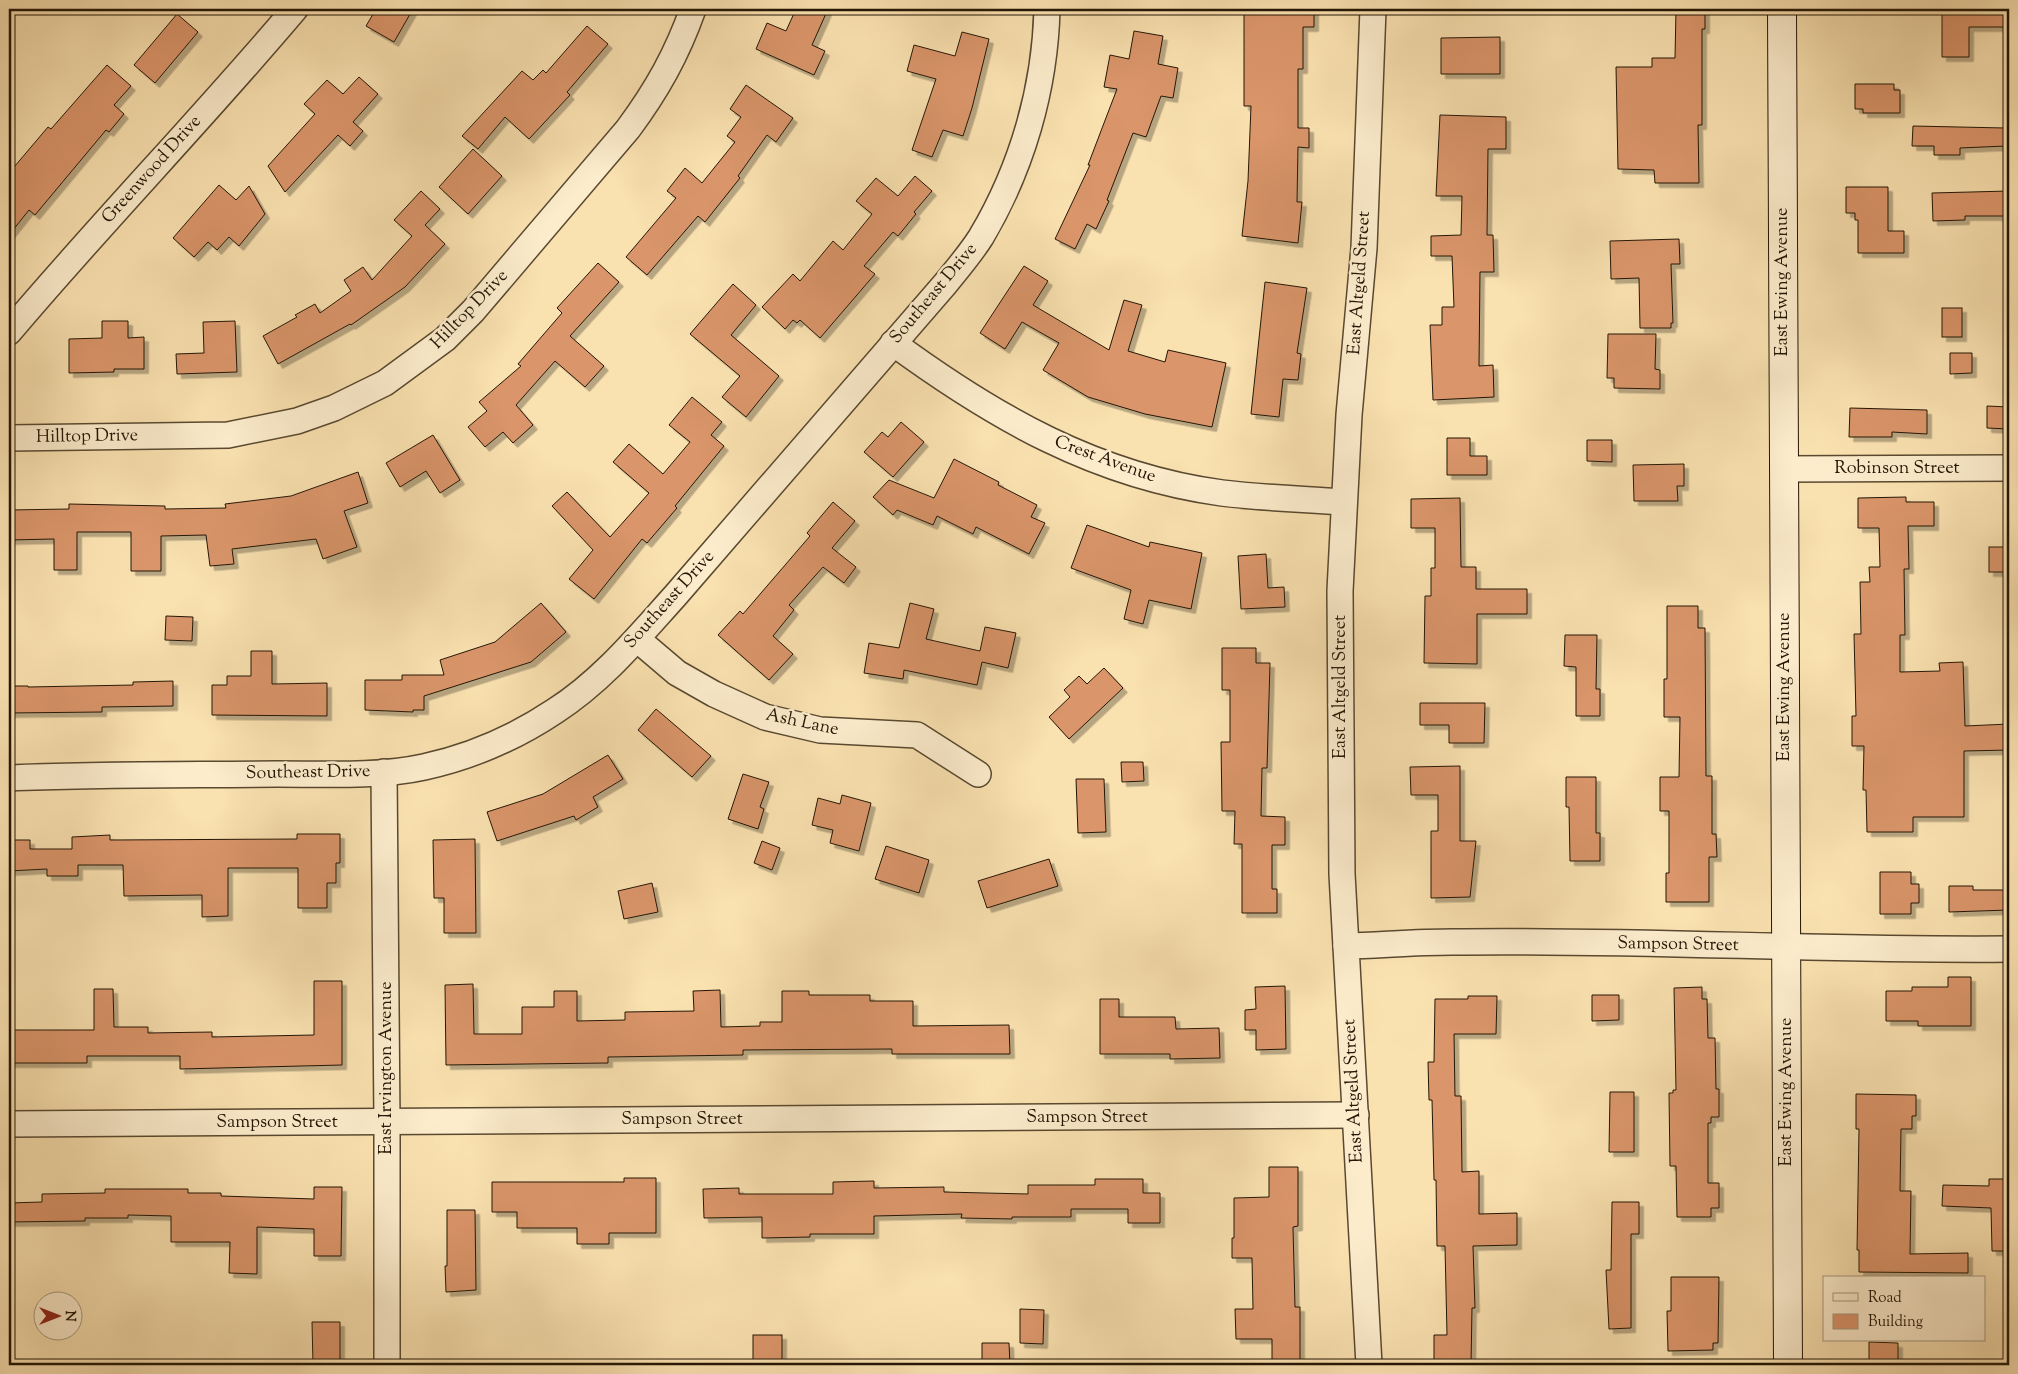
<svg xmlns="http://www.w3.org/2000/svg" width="2018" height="1374" viewBox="0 0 2018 1374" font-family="'Sorts Mill Goudy',serif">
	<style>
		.building { fill: #da956b; stroke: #231605; filter: url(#shadow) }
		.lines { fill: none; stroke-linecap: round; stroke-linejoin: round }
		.street-casing { stroke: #594930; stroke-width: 28 }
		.secondary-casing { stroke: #231605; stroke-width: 30 }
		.street { stroke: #fceccc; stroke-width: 25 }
		.secondary { stroke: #fceccc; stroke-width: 28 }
		.labels { text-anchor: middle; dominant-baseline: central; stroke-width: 5; stroke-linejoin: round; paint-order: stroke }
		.street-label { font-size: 18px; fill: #231605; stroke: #fceccc }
	</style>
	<defs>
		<filter id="shadow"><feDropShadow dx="4.5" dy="4.5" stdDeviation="0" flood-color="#0004"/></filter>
	</defs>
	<rect width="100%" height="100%" fill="#fae1b0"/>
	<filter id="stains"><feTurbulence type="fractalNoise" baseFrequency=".004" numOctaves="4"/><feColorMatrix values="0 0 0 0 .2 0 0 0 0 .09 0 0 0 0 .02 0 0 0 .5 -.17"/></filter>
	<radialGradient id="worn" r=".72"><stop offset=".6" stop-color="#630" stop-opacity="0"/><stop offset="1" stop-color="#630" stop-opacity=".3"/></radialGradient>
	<!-- building -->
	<g class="building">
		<polygon points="376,9 413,9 394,42 366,26"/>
		<polygon points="796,9 828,9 812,45 825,51 814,75 756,49 767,23 786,31"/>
		<polygon points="1244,9 1314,9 1314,27 1303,27 1303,69 1298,69 1298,128 1309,128 1309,148 1298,147 1297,202 1302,202 1298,243 1242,236 1248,181 1251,106 1244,106"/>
		<polygon points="1676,9 1705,9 1705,29 1702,29 1702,125 1698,125 1699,183 1655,183 1654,170 1618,169 1616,67 1652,67 1652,58 1675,58"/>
		<polygon points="1942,9 2009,9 2009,27 1969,27 1969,57 1942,57"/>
		<polygon points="177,14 198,32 155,83 134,65"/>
		<polygon points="587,26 608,44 567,92 570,95 529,139 505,117 478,149 462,136 522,71 533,80 543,70 546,73"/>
		<polygon points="1134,31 1163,36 1158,64 1178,68 1173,98 1161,96 1146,137 1133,133 1107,200 1109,201 1096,229 1087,224 1075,249 1055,239 1090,165 1088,165 1117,89 1104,87 1110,55 1129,59"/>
		<polygon points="962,32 989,39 972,108 963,136 943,130 932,157 912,150 936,79 907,71 914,45 955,56"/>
		<polygon points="1500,37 1500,74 1441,74 1441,38"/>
		<polygon points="107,65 131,86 114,105 124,114 109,132 106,130 35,215 29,210 9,235 9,173 48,127 51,129"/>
		<polygon points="359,77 378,94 353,122 363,131 350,146 338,135 285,192 268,166 315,114 304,104 327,80 343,94"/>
		<polygon points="1855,84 1894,84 1894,90 1900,90 1900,113 1863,113 1863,109 1855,109"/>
		<polygon points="746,85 793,118 776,142 767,135 738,176 740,178 705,222 698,216 647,275 626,257 676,198 667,191 685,168 702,183 735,142 727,136 741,117 730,109"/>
		<polygon points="1440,115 1506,117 1506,149 1488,149 1487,235 1493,235 1494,272 1480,272 1479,366 1493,365 1494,397 1433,400 1430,325 1442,325 1442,307 1454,307 1452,256 1431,256 1431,236 1461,235 1462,196 1436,196"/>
		<polygon points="1913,126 2005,128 2006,146 1960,148 1960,155 1934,155 1934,146 1912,146"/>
		<polygon points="473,149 502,176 468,214 439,187"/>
		<polygon points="915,176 932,191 914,212 916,214 898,236 893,232 864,266 875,274 820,338 800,320 797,323 793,320 785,329 762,307 793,274 800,281 833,241 843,250 872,214 856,201 876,178 898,196"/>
		<polygon points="219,185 236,200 249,186 265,214 239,246 229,237 217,250 208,242 194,257 173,238"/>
		<polygon points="1846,187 1888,187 1888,231 1904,231 1904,253 1858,253 1858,220 1855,220 1855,213 1846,213"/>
		<polygon points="421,191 440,209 425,225 445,244 405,287 351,325 350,324 278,364 263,336 297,317 295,315 315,304 320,313 351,291 344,280 363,267 372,280 412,236 394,220"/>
		<polygon points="2009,191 2009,216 1965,216 1965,220 1933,221 1932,193"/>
		<polygon points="1679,239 1680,264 1671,264 1673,323 1671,323 1671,328 1640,328 1639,278 1611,279 1610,241"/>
		<polygon points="598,263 619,282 570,336 604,366 585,387 555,361 516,405 533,425 513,443 503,432 485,447 468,427 487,411 479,402 521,366 518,364 562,313 557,308"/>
		<polygon points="1024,266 1048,281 1033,305 1109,350 1124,300 1142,305 1128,351 1165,362 1168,350 1226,363 1212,427 1145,414 1088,397 1043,370 1059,343 1022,322 1005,349 980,333"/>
		<polygon points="1265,282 1307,288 1297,353 1301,354 1298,380 1283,379 1279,417 1251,414"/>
		<polygon points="733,284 756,305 731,335 779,376 746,417 722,397 740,376 690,334"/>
		<rect x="1942" y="308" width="20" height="29"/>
		<polygon points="102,321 128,321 128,338 144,337 144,369 114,369 114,372 69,373 69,339 102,338"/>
		<polygon points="235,321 237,372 177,374 176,354 204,353 203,322"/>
		<polygon points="1608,334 1656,334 1655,369 1660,370 1660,389 1614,388 1614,378 1607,378"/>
		<polygon points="1950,353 1972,353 1972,373 1950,374"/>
		<polygon points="692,397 722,422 711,435 724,446 675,506 677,508 647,543 642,539 594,599 569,579 593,550 552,506 567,492 610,537 649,493 613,462 629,444 663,474 690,442 669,425"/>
		<polygon points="1987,406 2009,407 2009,429 1987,428"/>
		<polygon points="1850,408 1927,410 1927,434 1892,432 1892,437 1849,437"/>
		<polygon points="901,422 924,442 893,477 864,452 882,432 888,437"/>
		<polygon points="433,435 460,480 440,493 426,471 400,487 386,463"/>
		<polygon points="1447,438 1470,438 1470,456 1487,456 1487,475 1447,475"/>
		<polygon points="1587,440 1612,440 1612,462 1587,461"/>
		<polygon points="954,459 999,482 998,485 1037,505 1031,517 1045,523 1029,554 976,527 973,534 937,516 933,525 897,510 893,515 873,497 889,480 934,498"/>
		<polygon points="1684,464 1684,486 1677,486 1678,501 1634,501 1633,465"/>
		<polygon points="358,472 368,503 344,511 357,547 323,559 316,539 232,549 234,564 210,566 206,535 161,536 161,571 131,571 131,532 77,532 77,570 54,570 54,539 9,540 9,510 69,509 69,504 165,506 165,509 226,508 225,504 291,496"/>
		<polygon points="1906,497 1906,502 1934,502 1934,526 1908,526 1909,569 1904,569 1905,635 1900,635 1900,672 1940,671 1939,663 1963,662 1965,726 2009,724 2009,750 1964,751 1964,817 1913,817 1913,832 1867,832 1866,790 1863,790 1864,746 1852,746 1852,716 1856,716 1854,634 1861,634 1860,582 1870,582 1869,567 1880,567 1879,528 1858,528 1858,498"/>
		<polygon points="1460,498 1461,567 1476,567 1476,589 1527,589 1527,614 1477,614 1477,664 1424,663 1425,596 1431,596 1431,568 1435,568 1435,528 1411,528 1411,499"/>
		<polygon points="833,502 855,521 832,548 856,567 844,583 823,567 789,605 794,610 773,636 793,654 769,680 718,635 740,611 743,614 810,536 807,533"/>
		<polygon points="1087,525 1149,547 1150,542 1202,553 1191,609 1149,600 1143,624 1124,619 1131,590 1071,568"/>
		<rect x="1989" y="547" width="20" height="25"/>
		<polygon points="1266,554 1268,588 1284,587 1285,607 1241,609 1238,556"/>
		<polygon points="541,603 566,632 531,662 424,696 424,710 413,710 413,712 365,710 365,680 402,680 402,675 444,675 440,660 495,642"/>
		<polygon points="910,603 934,609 926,639 980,651 985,627 1016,633 1008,668 982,662 977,685 904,670 903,679 864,673 869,643 899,648"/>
		<polygon points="1667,606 1698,606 1698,628 1705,628 1706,776 1712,776 1712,834 1716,834 1717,857 1709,857 1709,902 1666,902 1666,873 1669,873 1669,811 1660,811 1660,777 1679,777 1680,717 1664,717 1664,679 1667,679"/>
		<polygon points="166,616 193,617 192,641 165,640"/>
		<polygon points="1565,635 1597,635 1596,689 1600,689 1600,716 1576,716 1576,667 1564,666"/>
		<polygon points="1222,648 1256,648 1256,663 1270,663 1267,768 1262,768 1261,816 1285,817 1285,845 1272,845 1272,889 1277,889 1277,913 1242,913 1242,844 1234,844 1235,811 1222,811 1221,742 1230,742 1230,690 1222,690"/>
		<polygon points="251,651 272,651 272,684 327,683 327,716 212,715 212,685 227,685 227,676 251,676"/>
		<polygon points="1104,668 1123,688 1069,739 1049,717 1070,697 1064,690 1079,676 1087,684"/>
		<polygon points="173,681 173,706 102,707 102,712 9,713 9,686 28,686 28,687 133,685 133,682"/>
		<polygon points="1420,703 1485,703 1484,743 1449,743 1449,725 1420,725"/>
		<polygon points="656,709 711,756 692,777 638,730"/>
		<polygon points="608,755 623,779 593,797 598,807 576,820 574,816 497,841 487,812 543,794"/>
		<polygon points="1121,762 1143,762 1144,781 1122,782"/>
		<polygon points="1460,766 1460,841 1476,841 1470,897 1431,898 1431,831 1438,831 1438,795 1411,795 1410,767"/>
		<polygon points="743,774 769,782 760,807 764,809 758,829 728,819"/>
		<polygon points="1566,777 1596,777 1596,833 1600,833 1600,861 1570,861 1569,807 1566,807"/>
		<polygon points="1076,779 1104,779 1106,832 1078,833"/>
		<polygon points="842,795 871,803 859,851 830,843 833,830 812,825 818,798 840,804"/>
		<polygon points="297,834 340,834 340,863 336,863 336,883 327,883 327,908 298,908 298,868 228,868 228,916 202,917 202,895 124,896 123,865 78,865 78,876 47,876 47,869 9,871 9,840 30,840 30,849 72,849 72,837 110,835 110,840 297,839"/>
		<polygon points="475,839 476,933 444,933 444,898 434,898 433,840"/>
		<polygon points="762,841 780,848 772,870 754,863"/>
		<polygon points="886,846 929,860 919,893 875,879"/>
		<polygon points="1049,859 1058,886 987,908 978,881"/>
		<polygon points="1880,872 1911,872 1911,884 1919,884 1919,903 1911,903 1911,914 1880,914"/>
		<polygon points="652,883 658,912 624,919 618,891"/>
		<polygon points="1949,886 1973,886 1973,890 2009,890 2009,910 1949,912"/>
		<polygon points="1948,977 1971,977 1971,1026 1918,1026 1918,1021 1886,1021 1886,991 1912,991 1912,987 1948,987"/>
		<polygon points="314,981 342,981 342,1065 180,1069 180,1056 87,1056 87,1063 9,1063 9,1030 94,1030 94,989 113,989 114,1027 148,1027 148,1033 212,1032 212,1037 314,1035"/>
		<polygon points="473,984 474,1034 522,1034 522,1007 554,1007 554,991 577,991 577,1021 625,1020 625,1012 694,1011 693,991 720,990 721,1027 760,1026 760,1022 782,1022 782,991 809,991 809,995 870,995 870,1001 913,1001 913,1026 1009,1025 1010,1054 892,1054 892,1049 743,1050 743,1055 608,1057 608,1063 446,1065 445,985"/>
		<polygon points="1285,986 1286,1049 1256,1050 1256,1030 1245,1030 1245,1010 1256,1009 1255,987"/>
		<polygon points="1702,987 1702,999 1707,999 1708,1038 1715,1038 1716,1089 1719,1089 1719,1117 1711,1117 1711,1123 1708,1123 1708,1183 1719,1183 1719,1208 1711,1208 1711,1217 1677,1217 1676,1166 1670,1166 1669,1093 1673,1093 1673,1090 1676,1090 1674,988"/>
		<polygon points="1592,995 1619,995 1619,1020 1592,1021"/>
		<polygon points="1468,996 1497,996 1496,1034 1454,1034 1455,1096 1461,1096 1462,1172 1479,1171 1479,1214 1517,1213 1517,1245 1473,1246 1475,1308 1472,1308 1471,1365 1434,1365 1434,1335 1447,1335 1445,1246 1437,1246 1436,1180 1434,1180 1432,1100 1429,1100 1428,1062 1434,1062 1435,999 1468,999"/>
		<polygon points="1100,999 1119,999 1119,1017 1175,1017 1176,1029 1219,1028 1220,1058 1170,1059 1170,1054 1100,1054"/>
		<polygon points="1610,1092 1634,1092 1634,1152 1609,1152"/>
		<polygon points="1856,1094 1916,1095 1916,1116 1912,1116 1912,1129 1901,1129 1900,1191 1911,1191 1910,1254 1968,1253 1968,1273 1859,1272 1859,1250 1857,1250 1859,1129 1856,1129"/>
		<polygon points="1269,1167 1298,1167 1298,1226 1293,1227 1295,1307 1300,1307 1300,1363 1272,1363 1272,1339 1236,1339 1235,1309 1253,1309 1252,1258 1232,1258 1232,1238 1234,1238 1234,1198 1269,1197"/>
		<polygon points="624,1178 656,1178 656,1233 609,1233 609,1244 577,1244 577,1228 517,1228 517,1212 492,1212 492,1182 624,1182"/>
		<polygon points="1095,1179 1143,1179 1143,1193 1160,1193 1160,1223 1128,1223 1128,1209 1071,1209 1071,1217 1012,1217 1012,1219 961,1218 962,1214 874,1216 874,1234 810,1234 810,1237 762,1238 762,1217 704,1218 703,1189 739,1188 739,1194 833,1194 833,1182 874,1181 874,1188 944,1187 944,1192 1028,1194 1028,1185 1095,1185"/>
		<polygon points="1989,1179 2009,1179 2009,1251 1992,1251 1991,1208 1942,1206 1943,1185 1989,1186"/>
		<polygon points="314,1187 342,1187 341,1256 314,1256 314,1229 257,1227 257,1274 229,1273 230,1242 171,1242 171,1216 128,1215 128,1218 85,1218 85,1221 9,1222 9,1203 42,1202 42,1194 105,1193 105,1189 188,1189 188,1193 221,1193 221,1196 314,1199"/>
		<polygon points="1612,1202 1639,1202 1639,1234 1631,1234 1631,1328 1609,1329 1606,1270 1611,1270"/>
		<polygon points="447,1210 475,1210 476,1290 446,1292 445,1266 447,1266"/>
		<polygon points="1671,1277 1719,1277 1718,1343 1713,1343 1713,1350 1668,1351 1667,1311 1671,1311"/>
		<polygon points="1020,1309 1044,1310 1043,1344 1020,1343"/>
		<polygon points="312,1322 340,1322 340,1365 313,1365"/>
		<rect x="753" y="1335" width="29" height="28"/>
		<polygon points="1869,1342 1898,1343 1898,1365 1869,1365"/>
		<polygon points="982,1343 1009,1343 1010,1365 982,1365"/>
	</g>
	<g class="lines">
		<defs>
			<g id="street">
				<path d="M9 332C102 222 202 119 295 9"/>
				<path d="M893 343C994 417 1096 476 1222 493 1262 498 1303 499 1344 502"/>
				<path d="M9 438 228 435 297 421 334 408 385 383 445 339 473 311 628 129C657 90 677 54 693 9"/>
				<polyline points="1784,469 2009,468"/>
				<polyline points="637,639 677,673 714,694 765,717 820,730 917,735 978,774"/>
				<polyline points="384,772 387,1123 387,1365"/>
				<path d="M9 778C98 774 188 775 277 774 323 774 379 777 424 767 470 757 516 737 555 711 602 681 638 637 675 596L946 283C958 268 971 253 981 237 1022 168 1045 89 1047 9"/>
				<path d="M1346 946C1381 945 1417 942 1452 942 1638 939 1823 951 2009 949"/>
				<polyline points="9,1124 1356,1115"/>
				<polyline points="1369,1365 1342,874 1340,591 1349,415 1364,248 1373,9"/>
			</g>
			<polyline id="secondary" points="1782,9 1788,1365"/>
		</defs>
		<!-- street casing -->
		<use href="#street" class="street-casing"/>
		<!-- secondary casing -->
		<use href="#secondary" class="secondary-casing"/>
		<!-- street -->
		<use href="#street" class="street"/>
		<!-- secondary -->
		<use href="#secondary" class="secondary"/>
	</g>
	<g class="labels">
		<!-- street labels -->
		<g class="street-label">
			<text transform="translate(152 170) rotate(-48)">Greenwood Drive</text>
			<text transform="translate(1783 282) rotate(-90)">East Ewing Avenue</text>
			<text transform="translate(1360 283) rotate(-86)">East Altgeld Street</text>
			<text transform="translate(934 294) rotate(-50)">Southeast Drive</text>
			<text transform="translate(470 310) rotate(-46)">Hilltop Drive</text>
			<text transform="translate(87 437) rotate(-1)">Hilltop Drive</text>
			<text transform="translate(1105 460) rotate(20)">Crest Avenue</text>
			<text x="1897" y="469">Robinson Street</text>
			<text transform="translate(670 600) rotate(-48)">Southeast Drive</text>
			<text transform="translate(1341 687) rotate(-90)">East Altgeld Street</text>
			<text transform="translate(1785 687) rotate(-90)">East Ewing Avenue</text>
			<text transform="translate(802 723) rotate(12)">Ash Lane</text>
			<text transform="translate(308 773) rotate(-1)">Southeast Drive</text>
			<text transform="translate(1678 945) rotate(1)">Sampson Street</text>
			<text transform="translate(387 1068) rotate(-90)">East Irvington Avenue</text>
			<text transform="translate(1354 1091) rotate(-93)">East Altgeld Street</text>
			<text transform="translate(1787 1092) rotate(-90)">East Ewing Avenue</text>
			<text x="1087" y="1118">Sampson Street</text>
			<text x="682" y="1120">Sampson Street</text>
			<text x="277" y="1123">Sampson Street</text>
		</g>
	</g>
	<!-- margin -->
	<rect width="2018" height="1374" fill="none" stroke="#fae1b0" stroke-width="30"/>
	<rect x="10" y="10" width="1998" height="1354" fill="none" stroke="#231605" stroke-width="2.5"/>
	<rect x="15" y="15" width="1988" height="1344" fill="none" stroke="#231605"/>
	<!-- legend -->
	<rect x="1823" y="1276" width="162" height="65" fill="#fceccc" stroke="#a5967c"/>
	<rect x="1833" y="1293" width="25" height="8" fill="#fceccc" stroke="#a5967c"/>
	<text x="1868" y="1302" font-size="15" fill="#231605">Road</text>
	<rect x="1833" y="1314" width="25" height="15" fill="#da956b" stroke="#a5967c"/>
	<text x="1868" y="1326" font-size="15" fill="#231605">Building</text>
	<!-- north arrow -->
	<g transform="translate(58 1316) rotate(90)"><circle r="24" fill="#fceccc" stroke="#a5967c"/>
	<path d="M0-4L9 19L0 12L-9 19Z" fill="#8f2418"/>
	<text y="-8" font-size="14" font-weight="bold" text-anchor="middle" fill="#231605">N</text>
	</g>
	<rect width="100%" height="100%" filter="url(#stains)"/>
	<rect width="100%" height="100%" fill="url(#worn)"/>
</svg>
